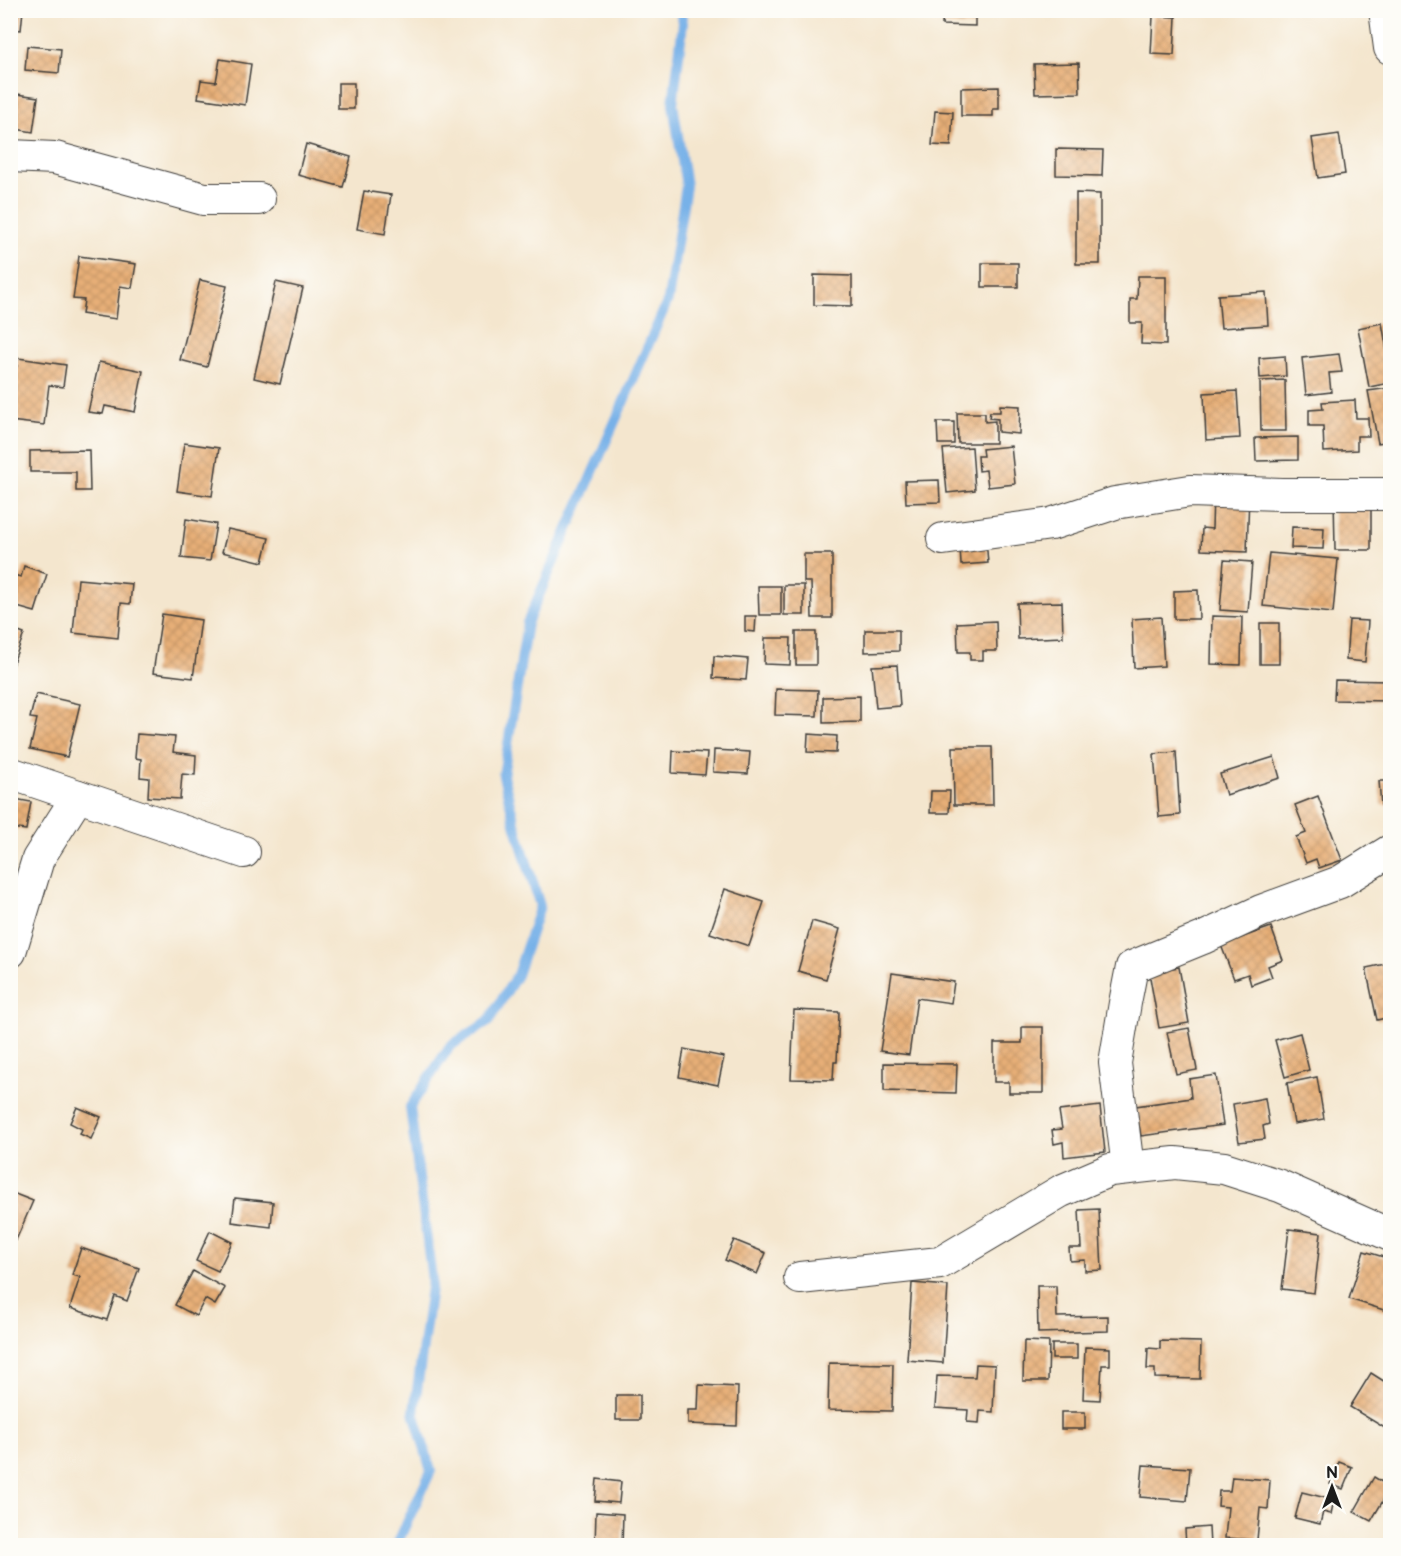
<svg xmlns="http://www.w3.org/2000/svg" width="1401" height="1556" viewBox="0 0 1401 1556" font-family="'Balsamiq Sans',sans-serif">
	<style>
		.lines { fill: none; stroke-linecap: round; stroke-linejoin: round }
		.stream { stroke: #77b1e8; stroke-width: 10 }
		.building { fill: url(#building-cross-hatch) }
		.minor-casing { stroke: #3c3a37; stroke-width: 34 }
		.minor { stroke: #fff; stroke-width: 32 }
	</style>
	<defs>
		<pattern id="building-cross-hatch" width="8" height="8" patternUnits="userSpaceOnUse" patternTransform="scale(1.5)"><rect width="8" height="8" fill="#e7af77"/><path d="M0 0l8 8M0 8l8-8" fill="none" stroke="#c69666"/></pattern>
	</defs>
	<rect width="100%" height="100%" fill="#fdfcf7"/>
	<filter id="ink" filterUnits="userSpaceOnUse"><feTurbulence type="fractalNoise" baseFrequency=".0167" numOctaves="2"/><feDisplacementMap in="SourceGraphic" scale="12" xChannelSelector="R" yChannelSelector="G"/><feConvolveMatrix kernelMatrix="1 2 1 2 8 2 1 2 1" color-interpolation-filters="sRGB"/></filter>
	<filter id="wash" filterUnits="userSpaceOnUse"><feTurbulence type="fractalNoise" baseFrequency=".008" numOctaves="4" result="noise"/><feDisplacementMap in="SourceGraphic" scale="24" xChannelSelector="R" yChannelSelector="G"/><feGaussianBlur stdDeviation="1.35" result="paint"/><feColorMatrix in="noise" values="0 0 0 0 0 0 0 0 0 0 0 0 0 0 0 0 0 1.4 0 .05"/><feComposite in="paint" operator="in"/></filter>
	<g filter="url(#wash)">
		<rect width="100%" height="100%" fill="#f4e6ce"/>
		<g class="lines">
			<!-- stream -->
			<polyline class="stream" points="396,1546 431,1471 414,1412 432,1280 410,1107 450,1046 488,1022 517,975 540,906 516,827 503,776 527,623 668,300 686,186 673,104 683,23 680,10"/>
		</g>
		<g id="blocks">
			<!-- building -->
			<g class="building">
				<polygon points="10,10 23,10 21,30 10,29"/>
				<polygon points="943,10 975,10 975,26 942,25"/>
				<polygon points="1153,16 1176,17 1174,55 1151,54"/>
				<polygon points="27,46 61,49 59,73 25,70"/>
				<polygon points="220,59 251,64 245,105 198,98 201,80 216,82"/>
				<polygon points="1079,63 1080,93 1035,94 1034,64"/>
				<rect x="338" y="83" width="16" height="26"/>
				<polygon points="999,87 999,109 993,109 993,116 961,116 961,88"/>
				<polygon points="10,93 38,97 33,132 10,128"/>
				<polygon points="935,111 953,112 951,146 932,145"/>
				<polygon points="1339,134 1345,174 1318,178 1312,138"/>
				<polygon points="306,144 351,157 343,187 298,175"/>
				<polygon points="1056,149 1103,150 1102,176 1056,175"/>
				<polygon points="364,191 391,195 385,234 357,229"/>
				<polygon points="1076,193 1100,194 1100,264 1076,264"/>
				<polygon points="79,256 136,264 132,288 120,286 116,319 82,314 84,300 73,299"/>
				<rect x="982" y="263" width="36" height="24"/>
				<polygon points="814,275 852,276 852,306 814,305"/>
				<polygon points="1138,276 1166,276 1166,345 1141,344 1142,323 1130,323 1130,299 1137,299"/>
				<polygon points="200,280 227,286 207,367 180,360"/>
				<polygon points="276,282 303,288 280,384 254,378"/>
				<polygon points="1266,292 1268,325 1221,328 1218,295"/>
				<polygon points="1382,323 1390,367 1390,383 1369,387 1358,328"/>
				<polygon points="1339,354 1342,372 1329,373 1331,392 1306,395 1302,358"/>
				<polygon points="1285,356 1286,376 1260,378 1259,358"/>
				<polygon points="18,358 66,365 63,387 49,385 44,425 10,421 14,389 10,388 10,365 17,366"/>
				<polygon points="99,362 143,371 135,412 105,406 103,414 88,412"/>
				<polygon points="1285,380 1286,431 1261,431 1260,381"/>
				<polygon points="1390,388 1390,441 1378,443 1368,391"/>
				<polygon points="1237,391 1240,438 1206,440 1204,393"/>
				<polygon points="1355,400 1356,418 1368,418 1369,436 1357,436 1357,450 1324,452 1323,426 1309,426 1309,410 1323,409 1322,402"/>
				<polygon points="1000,405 1020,406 1019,434 998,432 998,419 989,418 990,412 1000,412"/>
				<polygon points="957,413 985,413 985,422 995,421 995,443 958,443"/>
				<polygon points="937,422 954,422 954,444 938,444"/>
				<polygon points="1298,437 1298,460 1256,461 1255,438"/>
				<polygon points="184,443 219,448 212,496 177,491"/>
				<polygon points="1011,446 1015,484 988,487 986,470 979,471 978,456 983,456 982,449"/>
				<polygon points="972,447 975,490 947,493 943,449"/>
				<polygon points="89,450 90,491 76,491 76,472 30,472 30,451"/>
				<polygon points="939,480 940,502 906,503 905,481"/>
				<polygon points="1213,493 1249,495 1247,552 1201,550 1202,528 1212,529"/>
				<polygon points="1334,496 1371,496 1371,550 1335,550"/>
				<polygon points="186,519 216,524 210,561 181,558"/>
				<polygon points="985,527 988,563 961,565 960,547"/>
				<polygon points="1292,527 1324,528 1323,549 1291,548"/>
				<polygon points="228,529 269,538 263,562 222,552"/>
				<polygon points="1269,553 1338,559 1333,613 1263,606"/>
				<polygon points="804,554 832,554 832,618 812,618 811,582 804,582"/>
				<polygon points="1224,560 1252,562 1248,612 1220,610"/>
				<polygon points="24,566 47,574 35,612 10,605 10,574 21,577"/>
				<polygon points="78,579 132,584 130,604 121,603 118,638 73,633"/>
				<rect x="784" y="585" width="20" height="30"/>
				<polygon points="758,586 781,586 781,615 759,615"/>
				<polygon points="1198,590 1199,619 1174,619 1174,591"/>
				<polygon points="1062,602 1063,637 1018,639 1017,603"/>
				<polygon points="162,614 201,620 193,678 153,673"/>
				<polygon points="745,616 756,616 755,632 745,631"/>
				<polygon points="1212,616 1242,617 1241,665 1211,664"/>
				<polygon points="1161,617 1164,666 1134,668 1132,619"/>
				<polygon points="1349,620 1368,621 1365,662 1346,660"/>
				<polygon points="996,621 997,651 983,651 983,660 970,660 970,652 958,652 957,623"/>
				<rect x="1260" y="623" width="19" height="41"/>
				<polygon points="10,629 24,634 11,668 10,668"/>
				<polygon points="865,630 899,630 899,651 865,652"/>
				<rect x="796" y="632" width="20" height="33"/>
				<polygon points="765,638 791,638 790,665 764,664"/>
				<polygon points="714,656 748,659 746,680 713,678"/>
				<polygon points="897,665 900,706 876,708 872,666"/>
				<polygon points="1335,680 1390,681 1390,701 1334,700"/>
				<polygon points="776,689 818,690 817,716 775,715"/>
				<polygon points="36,694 80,704 67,757 30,749 37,719 30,718"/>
				<polygon points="860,696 860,722 823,723 823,697"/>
				<polygon points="137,734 175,737 173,752 196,755 195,775 182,774 180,799 148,797 149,778 140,777 141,759 135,758"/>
				<polygon points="808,734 837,736 836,753 807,752"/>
				<polygon points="953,747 992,747 993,805 954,805"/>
				<polygon points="714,750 750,752 748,774 713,772"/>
				<polygon points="673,751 707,753 705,775 672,773"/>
				<polygon points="1176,752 1180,815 1159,817 1154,754"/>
				<polygon points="1274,757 1280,778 1226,795 1220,774"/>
				<polygon points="1379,781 1390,781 1390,805 1381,805"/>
				<polygon points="931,791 950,791 949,813 930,813"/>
				<polygon points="1318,796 1342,860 1319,868 1316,859 1306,863 1296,837 1306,833 1295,805"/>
				<polygon points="15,799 31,802 26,830 10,828"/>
				<polygon points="725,889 764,902 749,946 710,933"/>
				<polygon points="812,921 840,929 826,979 798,971"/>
				<polygon points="1271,927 1283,960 1268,966 1272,977 1251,985 1248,974 1234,979 1221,945"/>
				<polygon points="1390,963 1390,1017 1377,1020 1366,968"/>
				<polygon points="1179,967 1189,1023 1159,1028 1149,972"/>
				<polygon points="892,973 954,982 951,1003 917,998 909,1055 880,1051"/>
				<polygon points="794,1010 839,1012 837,1062 834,1062 833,1080 791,1079"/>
				<polygon points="1022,1027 1043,1027 1043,1093 1009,1093 1009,1082 994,1082 994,1043 1022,1043"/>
				<polygon points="1189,1028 1197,1070 1176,1074 1167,1032"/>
				<polygon points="1300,1033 1309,1070 1285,1077 1275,1040"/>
				<polygon points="684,1049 724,1057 718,1085 679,1077"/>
				<polygon points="884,1063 957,1064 956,1093 884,1091"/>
				<polygon points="1216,1075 1223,1125 1141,1136 1136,1106 1191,1098 1189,1079"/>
				<polygon points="1317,1077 1324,1119 1294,1124 1287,1083"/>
				<polygon points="1265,1098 1269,1124 1263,1126 1265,1139 1239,1142 1233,1104"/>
				<polygon points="1100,1106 1105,1152 1064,1157 1063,1142 1054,1144 1052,1130 1062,1129 1059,1111"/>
				<polygon points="77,1107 101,1117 91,1139 80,1134 82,1129 70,1123"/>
				<polygon points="10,1192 33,1201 10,1254"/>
				<polygon points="235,1198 273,1202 271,1227 232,1222"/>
				<polygon points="1099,1209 1102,1270 1085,1271 1085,1260 1070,1261 1069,1248 1081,1248 1079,1210"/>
				<polygon points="1289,1229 1321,1233 1314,1293 1282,1289"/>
				<polygon points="210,1231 232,1242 218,1271 196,1261"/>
				<polygon points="734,1240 766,1253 757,1274 725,1260"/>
				<polygon points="81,1248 139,1268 127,1301 115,1296 107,1320 70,1308 80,1277 72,1275"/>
				<polygon points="1364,1251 1390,1259 1390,1299 1387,1311 1349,1299"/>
				<polygon points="193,1271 225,1288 215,1305 205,1299 196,1316 175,1305"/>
				<polygon points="912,1283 948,1286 943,1363 907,1360"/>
				<polygon points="1037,1286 1056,1286 1057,1317 1108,1316 1108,1331 1038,1333"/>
				<polygon points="1024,1341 1049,1342 1048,1381 1023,1381"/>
				<polygon points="1160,1341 1201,1342 1200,1379 1155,1378 1155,1369 1147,1369 1148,1348 1160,1349"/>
				<rect x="1052" y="1344" width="25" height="15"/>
				<polygon points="1085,1347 1110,1348 1110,1365 1102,1365 1100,1400 1083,1399"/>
				<polygon points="829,1363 893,1364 892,1411 828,1410"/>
				<polygon points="976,1364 995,1365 993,1412 980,1411 979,1423 967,1422 968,1410 935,1408 937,1376 975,1377"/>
				<polygon points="1371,1373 1390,1385 1390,1426 1388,1430 1350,1407"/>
				<polygon points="699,1385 738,1387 737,1426 688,1424 688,1410 698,1410"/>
				<rect x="616" y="1395" width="24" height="25"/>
				<rect x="1061" y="1412" width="24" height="17"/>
				<polygon points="1339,1462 1352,1467 1343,1489 1330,1484"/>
				<polygon points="1143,1465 1190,1468 1187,1501 1140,1497"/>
				<polygon points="1232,1477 1270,1480 1268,1509 1260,1508 1257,1540 1225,1538 1228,1507 1218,1506 1219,1491 1230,1491"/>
				<polygon points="1374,1477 1390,1487 1390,1489 1371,1521 1354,1512"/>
				<polygon points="597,1479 621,1482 619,1503 595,1501"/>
				<polygon points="1302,1492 1334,1500 1331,1514 1323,1512 1320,1524 1295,1518"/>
				<polygon points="596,1512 623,1514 622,1546 595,1546"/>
				<polygon points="1209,1527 1210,1546 1186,1546 1185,1529"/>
			</g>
		</g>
	</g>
	<g filter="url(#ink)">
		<use href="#blocks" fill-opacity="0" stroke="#3c3a37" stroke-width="1.5"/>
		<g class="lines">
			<defs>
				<g id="minor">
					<polyline points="1385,10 1390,48"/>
					<polyline points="10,156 55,158 204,199 259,199"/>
					<polyline points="943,539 1051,524 1115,503 1190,491 1282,494 1390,494"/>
					<polyline points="10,773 244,852"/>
					<polyline points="10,952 38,859 78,796"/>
					<polyline points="1128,1168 1115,1063 1125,1003 1132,967 1203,938 1261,911 1340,882 1390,851"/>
					<polyline points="800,1278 940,1263 1061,1191 1110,1170 1175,1163 1224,1168 1280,1186 1390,1235"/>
				</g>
			</defs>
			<!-- minor casing -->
			<use href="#minor" class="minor-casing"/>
			<!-- minor -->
			<use href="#minor" class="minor"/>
		</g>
	</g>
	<!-- margin -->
	<rect width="1401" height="1556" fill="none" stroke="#fdfcf7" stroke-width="36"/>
	<!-- north arrow -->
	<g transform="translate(1332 1487)" stroke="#fdfcf7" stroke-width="4.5" paint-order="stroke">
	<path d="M0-4.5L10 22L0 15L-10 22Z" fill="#1c1c1c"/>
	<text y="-9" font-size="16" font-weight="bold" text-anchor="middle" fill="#1c1c1c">N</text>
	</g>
</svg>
